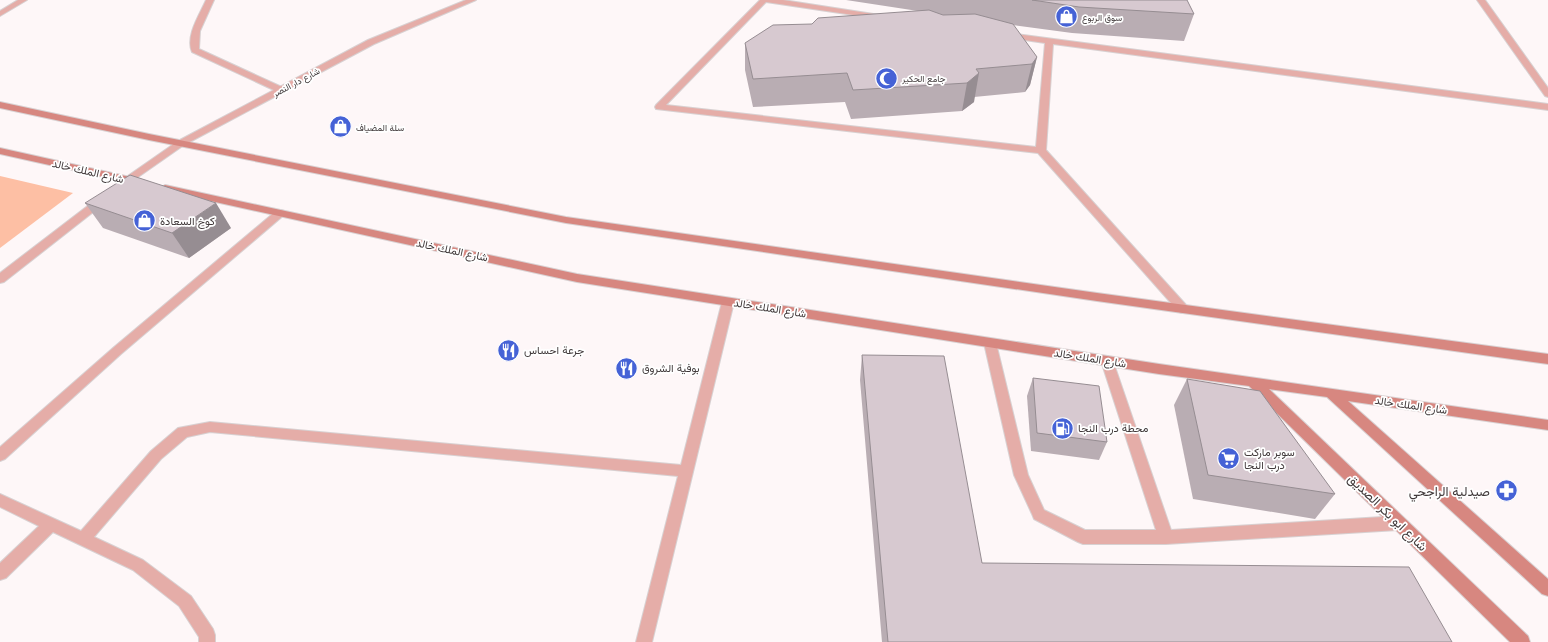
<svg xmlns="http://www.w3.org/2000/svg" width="1548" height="642" viewBox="0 0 1548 642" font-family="Inter,Vazirmatn,sans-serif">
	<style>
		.green { fill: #fdbfa4 }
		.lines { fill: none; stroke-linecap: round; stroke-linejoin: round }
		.service-casing { stroke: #d8d1d2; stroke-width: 2 }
		.minor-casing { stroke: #d8d1d2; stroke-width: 2 }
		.tertiary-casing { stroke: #d8d1d2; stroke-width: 2 }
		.secondary-casing { stroke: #d8d1d2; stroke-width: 2 }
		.service { fill: #e5ada8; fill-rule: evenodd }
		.minor { fill: #e5ada8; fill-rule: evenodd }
		.tertiary { fill: #e5ada8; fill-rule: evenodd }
		.secondary { fill: #d78780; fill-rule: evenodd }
		.wall { fill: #b9adb3 }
		.shaded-wall { fill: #968d92 }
		.building { fill: #d7c9d0; stroke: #968d92 }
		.labels { text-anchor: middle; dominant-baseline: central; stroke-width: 3.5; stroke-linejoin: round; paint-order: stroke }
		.far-poi-label { font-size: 9px; fill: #40393a; stroke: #fff; text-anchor: start }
		.far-street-label { font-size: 9px; fill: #40393a; stroke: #fff }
		.street-label { font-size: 11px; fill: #40393a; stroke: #fff }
		.poi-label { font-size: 11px; fill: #40393a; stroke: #fff; text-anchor: start }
		.near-poi-label { font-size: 13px; fill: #40393a; stroke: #fff; text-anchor: end }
		.near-street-label { font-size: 13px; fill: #40393a; stroke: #fff }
	</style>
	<rect width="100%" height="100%" fill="#fef7f8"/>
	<!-- green -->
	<polygon class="green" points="0,176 73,193 0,248"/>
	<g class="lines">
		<defs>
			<g id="service">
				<path d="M206 0H214L200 31 199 49 284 88 285 90 284 92H278L192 52C185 36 200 14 206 0Z"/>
				<polygon points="280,210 284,211 285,213 284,215 121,354 5,459 0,461 0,447 113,348 276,211"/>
				<polygon points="990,339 994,340 996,343 1028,475 1044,510 1085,530 1156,530 1101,361 1103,358 1107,356 1111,358 1113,361 1171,530 1398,516 1403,518 1405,523 1403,528 1398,530 1166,544 1083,544 1078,542 1034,519 1032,514 1014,475 984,343 986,340"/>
			</g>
			<g id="minor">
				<polygon points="18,0 27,0 0,16 0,11"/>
				<polygon points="760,0 783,0 880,15 884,17 880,19 766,2 666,105 1036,147 1045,43 1005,37 1005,33 1008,33 1548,104 1548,110 1053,44 1046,150 1187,306 1189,309 1187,312 1183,313 1179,312 1038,153 656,109 655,107 656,105"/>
				<polygon points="1477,0 1485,0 1548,88 1548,97 1545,96"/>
				<polygon points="102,197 106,198 107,200 106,202 4,282 0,283 0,273 98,198"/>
				<polygon points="728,298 732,299 734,302 652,642 636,642 678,476 210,432 187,437 161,459 94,537 143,560 191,596 213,629 215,635 215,642 199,642 199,637 179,606 133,570 53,532 6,578 0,580 0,563 39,526 0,507 0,494 81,531 151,451 178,428 210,422 681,465 722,302 724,299"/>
			</g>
			<polygon id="tertiary" points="466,0 476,0 374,44 184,145 131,182 123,182 122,180 178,141 368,40"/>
			<g id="secondary">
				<polygon points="0,102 149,134 566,217 1097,293 1548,354 1548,364 1097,301 566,223 149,140 0,108"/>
				<polygon points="0,148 139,179 144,182 139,185 0,154"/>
				<polygon points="165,185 577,274 1159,364 1548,420 1548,430 1348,401 1548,579 1548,596 1542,594 1327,397 1269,389 1528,636 1530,642 1510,642 1249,386 1159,374 577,282 161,190 160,188"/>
			</g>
		</defs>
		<!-- service casing -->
		<use href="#service" class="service-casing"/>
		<!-- minor casing -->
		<use href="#minor" class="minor-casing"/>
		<!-- tertiary casing -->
		<use href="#tertiary" class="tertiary-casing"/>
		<!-- secondary casing -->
		<use href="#secondary" class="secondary-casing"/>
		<!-- service -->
		<use href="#service" class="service"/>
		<!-- minor -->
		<use href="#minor" class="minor"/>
		<!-- tertiary -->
		<use href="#tertiary" class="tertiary"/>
		<!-- secondary -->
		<use href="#secondary" class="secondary"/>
	</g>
	<!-- wall -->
	<g class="wall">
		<polygon points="846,0 1187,0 1194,14 1184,41 1072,33 1013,25 1037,57 1030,85 1025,92 974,97 974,102 962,111 851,119 845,102 753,107 745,70 745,43 812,24 918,11"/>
		<polygon points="85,203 231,228 189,258 103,228"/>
		<polygon points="862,355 982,563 1452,642 882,642 860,380"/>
		<polygon points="1033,378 1107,442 1099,460 1031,451 1027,396"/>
		<polygon points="1187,379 1335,494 1315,519 1193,499 1174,405"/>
	</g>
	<!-- shaded-wall -->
	<g class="shaded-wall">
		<polygon points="1037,57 1030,85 1025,92 1032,64"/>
		<polygon points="979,73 974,102 962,111 967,83"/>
		<polygon points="216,203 231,228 189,258 172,233"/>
	</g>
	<!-- building -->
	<g class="building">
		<polygon points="1032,0 1187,0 1194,14 1079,7"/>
		<polygon points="929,10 943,15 975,14 1013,24 1037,57 1032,64 976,69 979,73 967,83 853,90 847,73 753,79 745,43 773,25 812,24 818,18"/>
		<polygon points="130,175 216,203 172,233 85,203"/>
		<polygon points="862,355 944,356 982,563 1409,567 1452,642 888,642"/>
		<polygon points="1033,378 1099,386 1107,442 1037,433"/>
		<polygon points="1187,379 1260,391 1335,494 1208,475"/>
	</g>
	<!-- icons -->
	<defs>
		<symbol id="shop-disc" viewBox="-11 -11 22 22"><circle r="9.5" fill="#4562d6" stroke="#fff"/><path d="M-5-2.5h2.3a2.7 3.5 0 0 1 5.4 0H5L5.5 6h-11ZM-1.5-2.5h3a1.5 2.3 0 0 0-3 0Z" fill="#fff"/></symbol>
		<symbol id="mosque-disc" viewBox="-11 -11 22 22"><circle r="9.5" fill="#4562d6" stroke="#fff"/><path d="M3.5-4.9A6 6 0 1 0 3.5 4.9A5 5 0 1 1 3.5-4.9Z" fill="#fff"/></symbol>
		<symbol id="restaurant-disc" viewBox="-11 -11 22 22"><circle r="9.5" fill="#4562d6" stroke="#fff"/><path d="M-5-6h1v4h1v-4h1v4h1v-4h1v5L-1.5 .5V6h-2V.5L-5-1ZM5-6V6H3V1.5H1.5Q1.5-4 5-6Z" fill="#fff"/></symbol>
		<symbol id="fuel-disc" viewBox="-11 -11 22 22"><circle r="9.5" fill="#4562d6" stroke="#fff"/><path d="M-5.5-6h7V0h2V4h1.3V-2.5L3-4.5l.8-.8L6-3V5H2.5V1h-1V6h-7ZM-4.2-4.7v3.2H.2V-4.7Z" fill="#fff"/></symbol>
		<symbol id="supermarket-disc" viewBox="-11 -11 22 22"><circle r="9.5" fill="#4562d6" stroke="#fff"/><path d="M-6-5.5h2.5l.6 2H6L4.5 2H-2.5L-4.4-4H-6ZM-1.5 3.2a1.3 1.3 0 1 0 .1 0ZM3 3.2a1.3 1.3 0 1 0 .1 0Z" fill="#fff"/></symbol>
		<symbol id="pharmacy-disc" viewBox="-11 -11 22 22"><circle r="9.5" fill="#4562d6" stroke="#fff"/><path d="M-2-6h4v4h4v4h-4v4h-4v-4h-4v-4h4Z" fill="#fff"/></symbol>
	</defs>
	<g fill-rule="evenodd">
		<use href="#shop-disc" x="1054" y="4" width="25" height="25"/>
		<use href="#mosque-disc" x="874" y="66" width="25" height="25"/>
		<use href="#shop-disc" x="328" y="114" width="25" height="25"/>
		<use href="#shop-disc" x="132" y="208" width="25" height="25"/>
		<use href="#restaurant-disc" x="496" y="338" width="25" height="25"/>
		<use href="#restaurant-disc" x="614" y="356" width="25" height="25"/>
		<use href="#fuel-disc" x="1050" y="416" width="25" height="25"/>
		<use href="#supermarket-disc" x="1216" y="446" width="25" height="25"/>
		<use href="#pharmacy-disc" x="1494" y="478" width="25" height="25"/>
	</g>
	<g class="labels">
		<!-- far-poi labels -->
		<g class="far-poi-label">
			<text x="1082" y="17">سوق الربوع</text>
			<text x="902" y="78">جامع الحكير</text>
			<text x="356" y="127">سلة المضياف</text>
		</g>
		<!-- far-street labels -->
		<g class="far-street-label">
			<text transform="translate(296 82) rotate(-28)">شارع دار النصر</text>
		</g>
		<!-- street labels -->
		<g class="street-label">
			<text transform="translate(88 171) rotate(13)">شارع الملك خالد</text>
			<text transform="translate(452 250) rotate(12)">شارع الملك خالد</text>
			<text transform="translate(770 308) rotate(9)">شارع الملك خالد</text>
			<text transform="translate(1090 358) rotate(9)">شارع الملك خالد</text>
			<text transform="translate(1411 405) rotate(8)">شارع الملك خالد</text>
		</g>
		<!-- poi labels -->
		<g class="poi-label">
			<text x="160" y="221">كوخ السعادة</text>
			<text x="524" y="350">جرعة احساس</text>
			<text x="642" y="368">بوفية الشروق</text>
			<text x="1078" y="428">محطة درب النجا</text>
			<text x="1244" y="452">سوبر ماركت<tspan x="1244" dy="13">درب النجا</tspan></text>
		</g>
		<!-- near-poi labels -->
		<g class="near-poi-label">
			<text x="1490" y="491">صيدلية الراجحي</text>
		</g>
		<!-- near-street labels -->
		<g class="near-street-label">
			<text transform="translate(1388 512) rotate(44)">شارع ابو بكر الصديق</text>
		</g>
	</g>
</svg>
